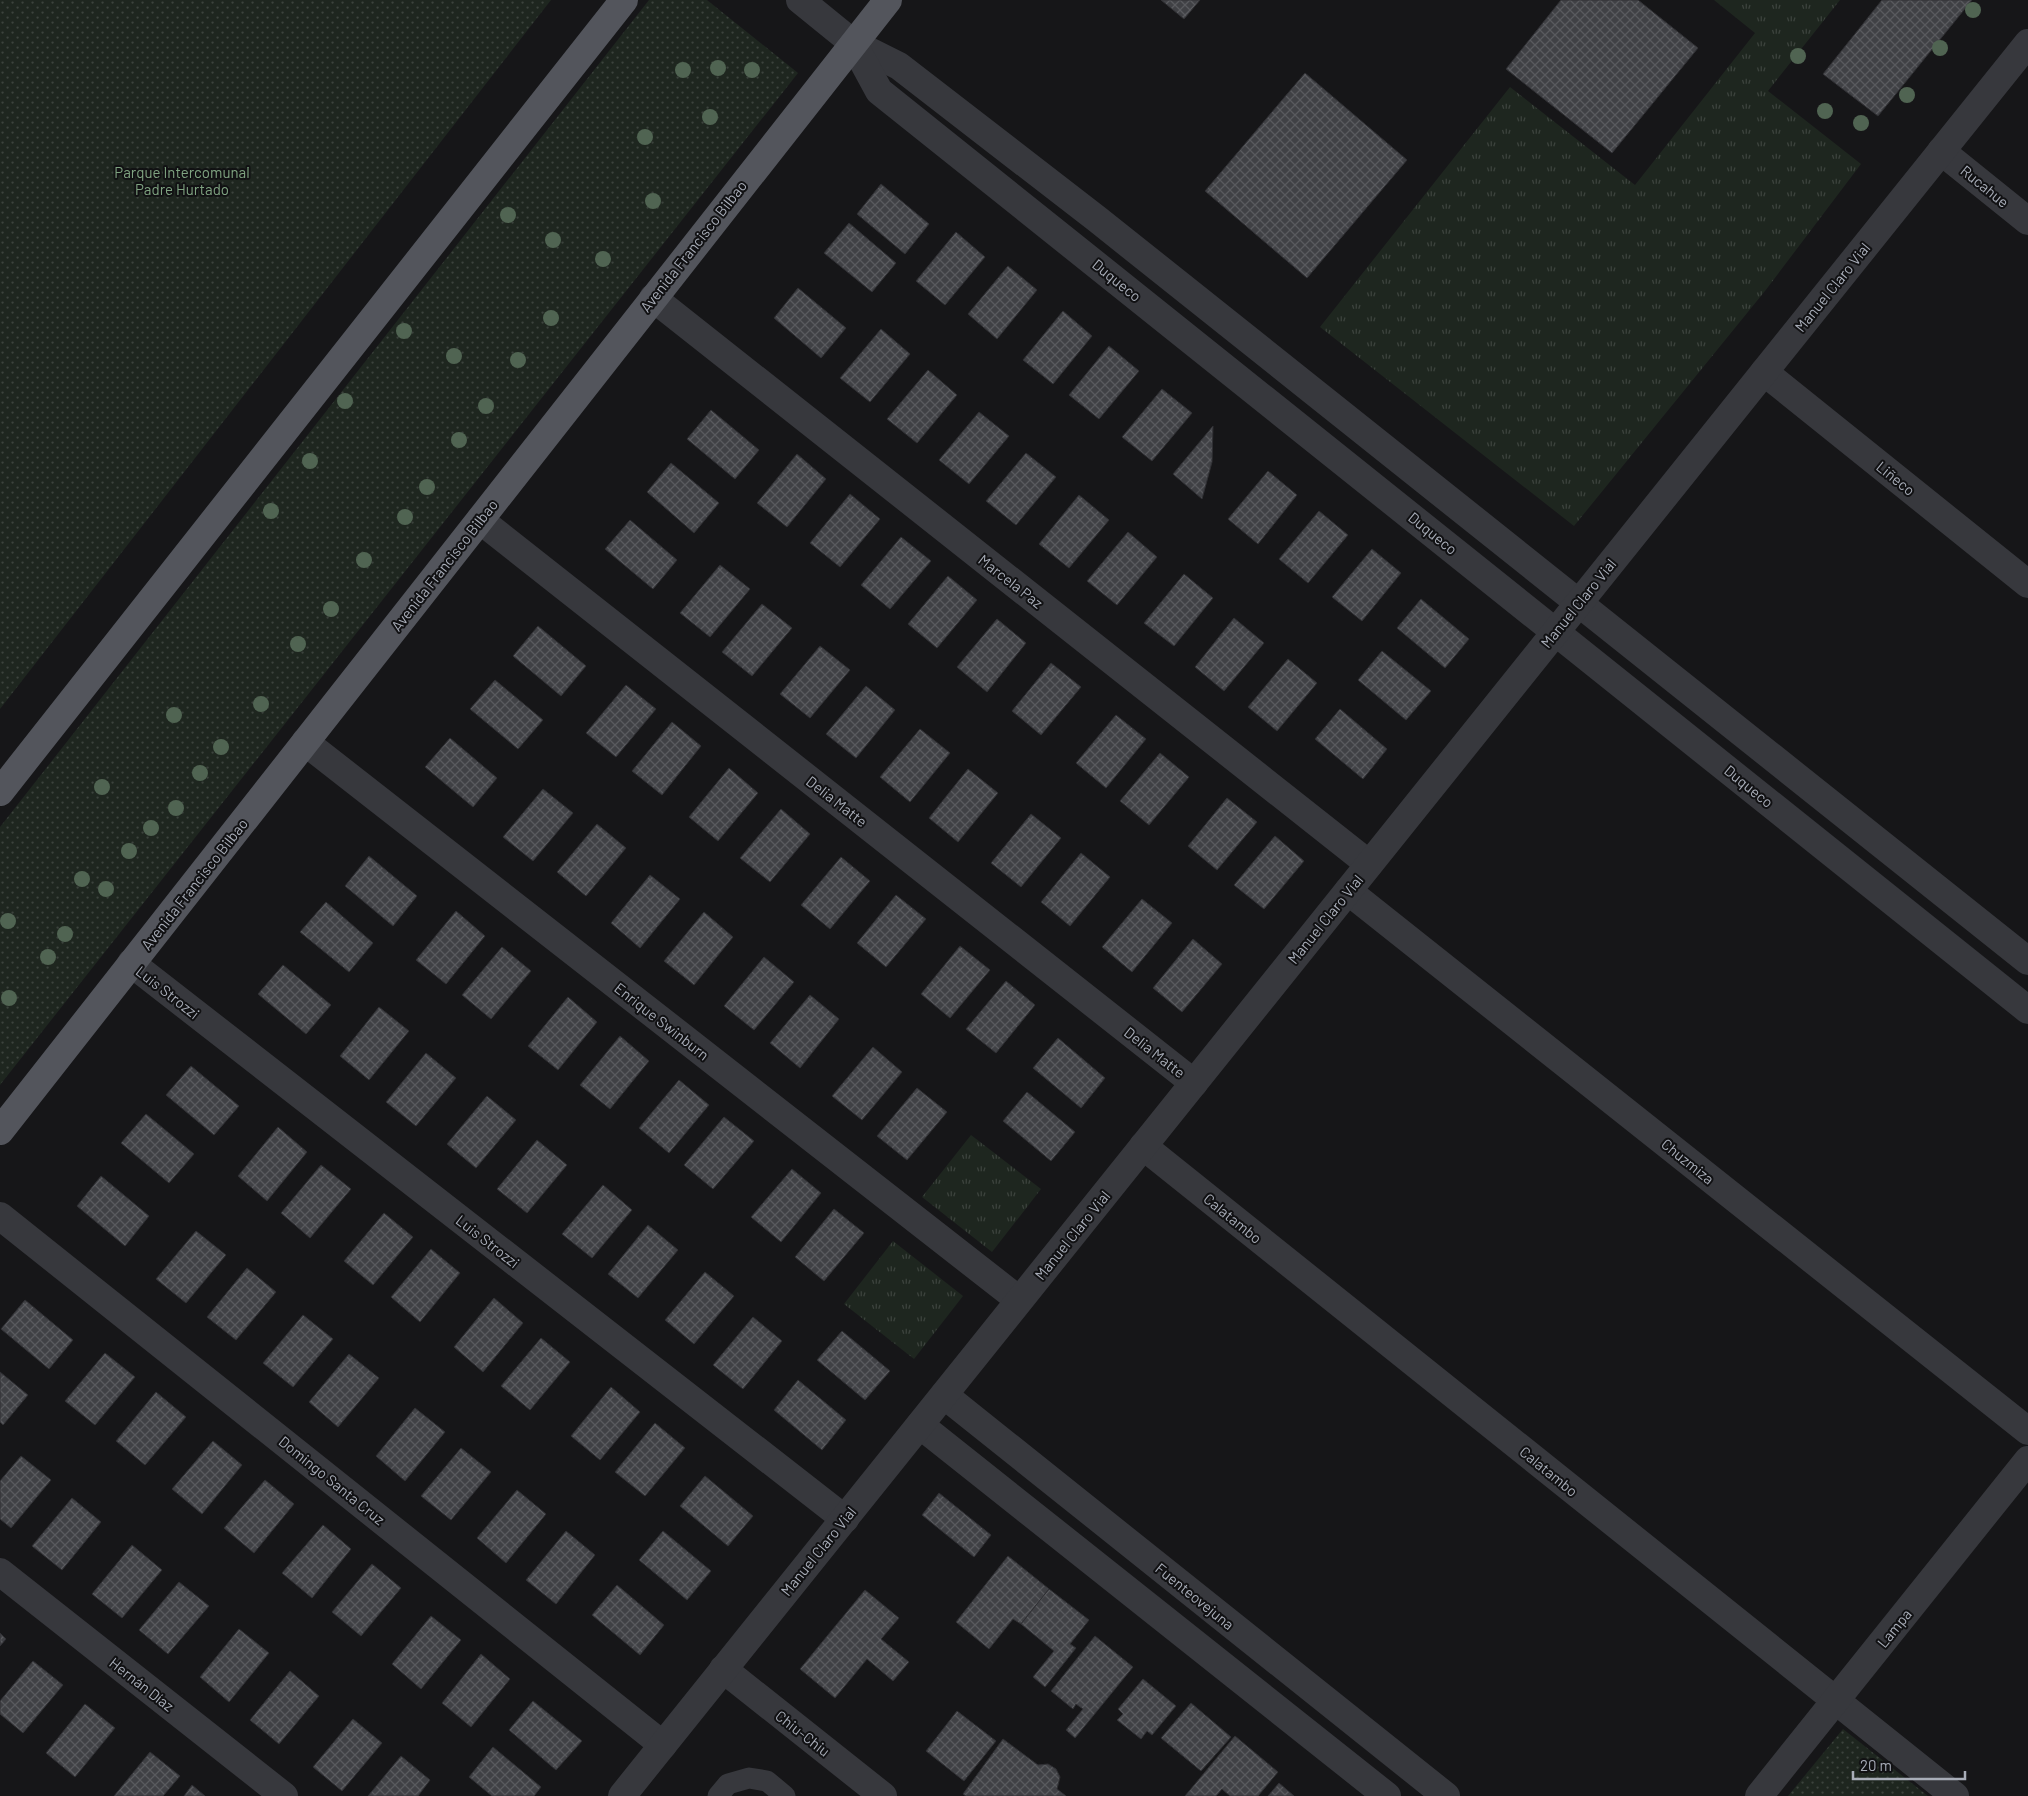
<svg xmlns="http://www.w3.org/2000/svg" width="2028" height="1796" viewBox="0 0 2028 1796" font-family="Barlow,sans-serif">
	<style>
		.grass { fill: url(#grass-tufts) }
		.park { fill: url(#park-dots) }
		.building { fill: url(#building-cross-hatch); stroke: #303034 }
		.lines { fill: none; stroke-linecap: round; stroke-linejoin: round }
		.service { stroke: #37383d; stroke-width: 21 }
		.minor { stroke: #37383d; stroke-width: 28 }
		.primary { stroke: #53555c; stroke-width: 28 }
		.tree { fill: #506452 }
		.labels { text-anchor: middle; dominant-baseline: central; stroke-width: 4; stroke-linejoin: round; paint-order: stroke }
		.park-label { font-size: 15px; fill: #7fa381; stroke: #111113 }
		.street-label { font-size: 15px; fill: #a8adb8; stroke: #111113 }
	</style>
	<defs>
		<pattern id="grass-tufts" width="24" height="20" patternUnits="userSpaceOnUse" patternTransform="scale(1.25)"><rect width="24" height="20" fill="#1e261f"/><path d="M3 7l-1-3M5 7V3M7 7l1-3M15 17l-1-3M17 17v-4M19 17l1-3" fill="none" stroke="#3c433d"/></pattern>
		<pattern id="park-dots" width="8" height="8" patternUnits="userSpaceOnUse" patternTransform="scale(1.25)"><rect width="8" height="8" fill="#1e261f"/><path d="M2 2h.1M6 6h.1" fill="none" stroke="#3c433d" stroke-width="1.8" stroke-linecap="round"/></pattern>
		<pattern id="building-cross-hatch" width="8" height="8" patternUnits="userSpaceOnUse" patternTransform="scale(1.25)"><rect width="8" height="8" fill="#404145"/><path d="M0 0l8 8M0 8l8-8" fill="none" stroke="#595a5e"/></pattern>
	</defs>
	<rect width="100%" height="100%" fill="#161618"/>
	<!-- grass -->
	<g class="grass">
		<polygon points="1714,0 1840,0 1768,91 1861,164 1765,291 1574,526 1320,327 1510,87 1635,185 1755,33"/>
		<polygon points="971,1135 1041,1189 992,1252 922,1197"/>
		<polygon points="893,1241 963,1296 914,1359 844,1304"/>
	</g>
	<!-- park -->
	<g class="park">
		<polygon points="0,0 551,0 0,709"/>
		<polygon points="649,0 707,0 798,73 0,1085 0,827"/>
		<polygon points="1843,1729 1928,1796 1788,1796"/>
	</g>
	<!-- building -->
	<g class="building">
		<polygon points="1161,0 1200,0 1184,19"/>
		<polygon points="1561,0 1638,0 1698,48 1612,153 1506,69"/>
		<polygon points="1882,0 1972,0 1878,116 1823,74"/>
		<polygon points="1305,73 1407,160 1307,278 1205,191"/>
		<polygon points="881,184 929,224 905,254 857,214"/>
		<polygon points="849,223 896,263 872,292 824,253"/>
		<polygon points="956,232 985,257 945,305 916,281"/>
		<polygon points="1008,266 1037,290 997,339 968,314"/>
		<polygon points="798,288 846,328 821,358 774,318"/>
		<polygon points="1063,311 1092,336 1053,384 1023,360"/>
		<polygon points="881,329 910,354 870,402 840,378"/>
		<polygon points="1109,346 1139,371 1099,419 1069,395"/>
		<polygon points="928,370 957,395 917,443 887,419"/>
		<polygon points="1162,389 1192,413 1152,461 1122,437"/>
		<polygon points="711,410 759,450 735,479 687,439"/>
		<polygon points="979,412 1009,436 969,484 939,460"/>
		<polygon points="1213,426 1212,462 1202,499 1173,474"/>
		<polygon points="1026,453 1056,477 1016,525 986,501"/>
		<polygon points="797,454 826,479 787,527 757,503"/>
		<polygon points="671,463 719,503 694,533 647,492"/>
		<polygon points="1268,471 1297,495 1258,544 1228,519"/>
		<polygon points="850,494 880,519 840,567 810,543"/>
		<polygon points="1079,495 1109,520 1069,568 1039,544"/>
		<polygon points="1319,511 1348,535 1308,583 1279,559"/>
		<polygon points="630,520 677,560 653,589 605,549"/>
		<polygon points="1128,532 1157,557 1117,605 1087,581"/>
		<polygon points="901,537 931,561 890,609 861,585"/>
		<polygon points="1372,549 1401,573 1362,621 1332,597"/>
		<polygon points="720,565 750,589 710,637 680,613"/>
		<polygon points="1184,574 1213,598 1174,646 1144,623"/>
		<polygon points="948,576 977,600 937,648 908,624"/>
		<polygon points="1421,599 1469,639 1445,668 1397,628"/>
		<polygon points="762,604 792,628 752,676 722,652"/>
		<polygon points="1234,618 1264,643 1224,691 1195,667"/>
		<polygon points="997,619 1026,643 987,692 957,667"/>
		<polygon points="538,626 586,666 561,696 513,656"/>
		<polygon points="820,646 850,670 810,718 780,694"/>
		<polygon points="1382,651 1431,691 1406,720 1358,680"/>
		<polygon points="1288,659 1317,683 1277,731 1248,707"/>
		<polygon points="1051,663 1081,687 1041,735 1012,711"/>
		<polygon points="495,680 543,720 518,749 470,709"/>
		<polygon points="626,685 656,709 616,757 586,733"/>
		<polygon points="866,686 895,710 856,758 826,734"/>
		<polygon points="1340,709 1387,749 1363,779 1315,739"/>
		<polygon points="1116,715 1146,739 1106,788 1076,763"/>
		<polygon points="672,722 701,746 662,795 632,771"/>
		<polygon points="920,729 950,753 910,802 880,777"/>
		<polygon points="450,738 497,778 473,807 425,767"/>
		<polygon points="1160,753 1189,777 1149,825 1120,801"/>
		<polygon points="729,768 758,793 718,841 689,817"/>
		<polygon points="968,769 998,793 958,842 929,818"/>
		<polygon points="543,789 573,813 533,861 503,837"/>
		<polygon points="1227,798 1257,822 1217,870 1188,846"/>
		<polygon points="781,809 810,834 770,882 740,858"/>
		<polygon points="1031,814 1061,838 1021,887 991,863"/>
		<polygon points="597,824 626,848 586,896 557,872"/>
		<polygon points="1275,836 1304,861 1264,909 1234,885"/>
		<polygon points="1081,853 1110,877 1070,926 1041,902"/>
		<polygon points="369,856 417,896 393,926 345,886"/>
		<polygon points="841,857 870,881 830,929 801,905"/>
		<polygon points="650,875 680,899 640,948 611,923"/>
		<polygon points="896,895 926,919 886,967 857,943"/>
		<polygon points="1142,899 1172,923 1132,972 1102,947"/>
		<polygon points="326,902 373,943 349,972 300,932"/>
		<polygon points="456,911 485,936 446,984 416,960"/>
		<polygon points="704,912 733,937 694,985 664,961"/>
		<polygon points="1193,939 1222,964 1182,1012 1153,988"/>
		<polygon points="960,946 990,970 950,1018 921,994"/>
		<polygon points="502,947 531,971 491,1019 462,995"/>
		<polygon points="764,957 794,982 754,1030 724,1006"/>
		<polygon points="283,965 331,1005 306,1034 258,994"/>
		<polygon points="1006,981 1035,1005 996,1053 966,1029"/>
		<polygon points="810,995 839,1019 800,1068 770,1043"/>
		<polygon points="568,997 597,1022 558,1070 528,1046"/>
		<polygon points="379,1007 409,1031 369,1080 340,1056"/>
		<polygon points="620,1036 649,1061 610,1109 580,1085"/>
		<polygon points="1058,1038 1105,1078 1081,1108 1033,1068"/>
		<polygon points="873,1047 902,1072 862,1120 832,1096"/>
		<polygon points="426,1053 456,1078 416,1126 386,1102"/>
		<polygon points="191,1066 239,1106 214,1135 166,1095"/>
		<polygon points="679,1080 709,1105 669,1153 639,1128"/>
		<polygon points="917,1088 947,1112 907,1160 877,1136"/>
		<polygon points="1027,1092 1075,1132 1051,1161 1003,1121"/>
		<polygon points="487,1096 516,1120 476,1168 447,1144"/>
		<polygon points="146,1114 194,1154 169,1183 121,1143"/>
		<polygon points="724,1117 754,1141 713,1189 684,1165"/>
		<polygon points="278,1127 307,1152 267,1201 238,1176"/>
		<polygon points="537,1140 567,1165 527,1213 497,1189"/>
		<polygon points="321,1165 351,1189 310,1238 281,1213"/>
		<polygon points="792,1169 821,1193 781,1242 751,1217"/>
		<polygon points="101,1176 149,1216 125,1246 77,1206"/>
		<polygon points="603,1185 632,1210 592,1258 562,1234"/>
		<polygon points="834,1209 864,1233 824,1281 795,1257"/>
		<polygon points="384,1213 413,1237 373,1285 344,1261"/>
		<polygon points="648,1225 678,1250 638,1298 608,1274"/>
		<polygon points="196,1231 226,1255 186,1303 156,1279"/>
		<polygon points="431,1249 460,1273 420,1322 391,1297"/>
		<polygon points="247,1268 276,1292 236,1340 207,1317"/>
		<polygon points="705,1272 734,1296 694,1344 665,1320"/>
		<polygon points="494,1298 523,1323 483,1372 454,1347"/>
		<polygon points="25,1300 73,1340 49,1369 1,1329"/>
		<polygon points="303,1315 333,1339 293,1387 263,1363"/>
		<polygon points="753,1317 782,1341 743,1389 713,1365"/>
		<polygon points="842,1331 890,1371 865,1400 817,1360"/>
		<polygon points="541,1338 570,1362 530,1410 501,1386"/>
		<polygon points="105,1353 135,1377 95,1425 65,1401"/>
		<polygon points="349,1354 379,1378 338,1427 309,1402"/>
		<polygon points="0,1372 28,1395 3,1425 0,1422"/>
		<polygon points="798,1380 846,1420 822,1450 774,1410"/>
		<polygon points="611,1387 640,1412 600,1460 571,1436"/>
		<polygon points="156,1392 186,1417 145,1465 116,1441"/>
		<polygon points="415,1408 445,1432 405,1481 376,1456"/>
		<polygon points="655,1423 685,1448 645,1496 615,1472"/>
		<polygon points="213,1441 242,1465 202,1514 172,1489"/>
		<polygon points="461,1448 491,1472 451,1520 421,1496"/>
		<polygon points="21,1456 51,1480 11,1528 0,1519 0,1481"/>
		<polygon points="705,1476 753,1516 728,1546 680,1506"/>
		<polygon points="265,1480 294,1504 254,1553 224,1528"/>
		<polygon points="517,1490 546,1514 506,1563 477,1538"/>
		<polygon points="939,1493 991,1535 974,1557 922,1515"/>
		<polygon points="72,1498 101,1522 62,1570 32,1546"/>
		<polygon points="323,1525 351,1549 312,1598 282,1573"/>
		<polygon points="566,1531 595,1555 556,1604 526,1580"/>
		<polygon points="663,1531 711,1571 687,1600 639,1560"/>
		<polygon points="132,1545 162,1570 122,1618 92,1594"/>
		<polygon points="1008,1556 1049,1589 1021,1624 1013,1619 989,1649 956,1622"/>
		<polygon points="372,1564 401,1588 361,1636 332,1612"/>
		<polygon points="179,1582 209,1606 168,1654 139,1630"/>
		<polygon points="617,1585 664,1625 640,1655 592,1615"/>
		<polygon points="1049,1589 1089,1620 1070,1644 1076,1648 1045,1687 1033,1677 1054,1651 1021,1624"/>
		<polygon points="865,1590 899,1618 881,1639 909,1662 893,1681 867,1659 835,1698 800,1669"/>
		<polygon points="431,1616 461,1640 421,1689 392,1664"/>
		<polygon points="239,1629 269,1653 229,1702 200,1677"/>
		<polygon points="0,1633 6,1639 0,1646"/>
		<polygon points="1095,1636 1133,1667 1075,1738 1066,1730 1083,1709 1076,1704 1073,1709 1051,1691"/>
		<polygon points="481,1654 510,1679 471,1727 442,1703"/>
		<polygon points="33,1661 63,1685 23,1733 0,1714 0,1701"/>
		<polygon points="290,1671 319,1696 279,1744 250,1720"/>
		<polygon points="1143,1679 1176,1706 1152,1735 1147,1731 1141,1739 1117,1720 1123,1714 1118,1709"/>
		<polygon points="533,1701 582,1741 556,1770 509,1730"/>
		<polygon points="1191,1703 1231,1737 1201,1771 1161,1738"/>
		<polygon points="85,1704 115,1728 75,1777 46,1753"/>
		<polygon points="957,1711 996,1741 964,1781 926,1751"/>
		<polygon points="353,1719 382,1743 342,1791 313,1767"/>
		<polygon points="1235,1736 1278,1772 1258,1796 1230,1796 1222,1789 1216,1796 1185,1796"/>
		<polygon points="1003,1739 1038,1765 1048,1764 1056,1769 1060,1777 1057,1789 1066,1796 966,1796 963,1794"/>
		<polygon points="493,1747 541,1787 534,1796 492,1796 469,1777"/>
		<polygon points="150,1752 180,1776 163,1796 114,1796"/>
		<polygon points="401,1756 430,1780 418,1796 368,1796"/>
		<polygon points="1279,1783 1294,1796 1268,1796"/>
		<polygon points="192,1785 205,1796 184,1796"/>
	</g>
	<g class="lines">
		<!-- service -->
		<polyline class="service" points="718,1796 728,1784 749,1778 767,1781 785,1796"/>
		<!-- minor -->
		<g class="minor">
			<polyline points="800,0 853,43 899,66 1097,219 2028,961"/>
			<polyline points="853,43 879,91 2028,1010"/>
			<polyline points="1941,151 2028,221"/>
			<polyline points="653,298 1369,864"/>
			<polyline points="1764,372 2028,584"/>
			<polyline points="480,520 1194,1083"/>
			<polyline points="305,742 1019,1300"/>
			<polyline points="1348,891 2028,1431"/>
			<polyline points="131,963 845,1519"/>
			<polyline points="1143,1146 1955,1796"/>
			<polyline points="0,1216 663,1745"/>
			<polyline points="944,1395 1446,1796"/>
			<polyline points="920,1425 1387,1796"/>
			<polyline points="0,1572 284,1796"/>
			<polyline points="723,1669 883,1796"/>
			<polyline points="622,1796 2028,43"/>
			<polyline points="1759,1796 2028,1460"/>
		</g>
		<!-- primary -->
		<g class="primary">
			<polyline points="0,792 624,0"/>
			<polyline points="0,1131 888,0"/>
		</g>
	</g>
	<!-- trees -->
	<g class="tree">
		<circle cx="1973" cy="10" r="8"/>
		<circle cx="1940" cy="48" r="8"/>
		<circle cx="1798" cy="56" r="8"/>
		<circle cx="718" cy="68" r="8"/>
		<circle cx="683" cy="70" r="8"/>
		<circle cx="752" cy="70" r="8"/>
		<circle cx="1907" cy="95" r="8"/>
		<circle cx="1825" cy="111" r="8"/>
		<circle cx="710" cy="117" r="8"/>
		<circle cx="1861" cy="123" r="8"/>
		<circle cx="645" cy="137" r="8"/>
		<circle cx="653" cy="201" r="8"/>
		<circle cx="508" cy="215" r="8"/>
		<circle cx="553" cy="240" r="8"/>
		<circle cx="603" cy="259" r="8"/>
		<circle cx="551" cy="318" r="8"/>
		<circle cx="404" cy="331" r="8"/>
		<circle cx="454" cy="356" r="8"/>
		<circle cx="518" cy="360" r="8"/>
		<circle cx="345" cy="401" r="8"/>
		<circle cx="486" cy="406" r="8"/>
		<circle cx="459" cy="440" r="8"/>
		<circle cx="310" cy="461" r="8"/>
		<circle cx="427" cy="487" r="8"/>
		<circle cx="271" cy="511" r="8"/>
		<circle cx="405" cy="517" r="8"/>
		<circle cx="364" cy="560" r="8"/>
		<circle cx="331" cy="609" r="8"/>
		<circle cx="298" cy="644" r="8"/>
		<circle cx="261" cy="704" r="8"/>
		<circle cx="174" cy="715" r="8"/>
		<circle cx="221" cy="747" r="8"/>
		<circle cx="200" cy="773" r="8"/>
		<circle cx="102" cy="787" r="8"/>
		<circle cx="176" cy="808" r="8"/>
		<circle cx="151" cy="828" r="8"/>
		<circle cx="129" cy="851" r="8"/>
		<circle cx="82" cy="879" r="8"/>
		<circle cx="106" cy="889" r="8"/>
		<circle cx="8" cy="921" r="8"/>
		<circle cx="65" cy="934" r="8"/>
		<circle cx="48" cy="957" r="8"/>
		<circle cx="9" cy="998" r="8"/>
	</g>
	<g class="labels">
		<!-- park labels -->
		<g class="park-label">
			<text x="182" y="172">Parque Intercomunal<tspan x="182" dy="17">Padre Hurtado</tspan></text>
		</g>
		<!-- street labels -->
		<g class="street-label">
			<text transform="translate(1985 186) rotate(39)">Rucahue</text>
			<text transform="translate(693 246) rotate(-52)">Avenida Francisco Bilbao</text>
			<text transform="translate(1117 280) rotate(39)">Duqueco</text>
			<text transform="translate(1832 287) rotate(-51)">Manuel Claro Vial</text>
			<text transform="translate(1896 478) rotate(39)">Liñeco</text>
			<text transform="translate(1433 533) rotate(39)">Duqueco</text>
			<text transform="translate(444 565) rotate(-52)">Avenida Francisco Bilbao</text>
			<text transform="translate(1011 581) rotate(38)">Marcela Paz</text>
			<text transform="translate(1578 603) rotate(-51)">Manuel Claro Vial</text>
			<text transform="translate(1749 786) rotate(39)">Duqueco</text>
			<text transform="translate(837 801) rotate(38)">Delia Matte</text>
			<text transform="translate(194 884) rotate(-52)">Avenida Francisco Bilbao</text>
			<text transform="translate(1325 919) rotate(-51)">Manuel Claro Vial</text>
			<text transform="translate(168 992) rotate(38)">Luis Strozzi</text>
			<text transform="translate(662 1021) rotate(38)">Enrique Swinburn</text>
			<text transform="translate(1155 1052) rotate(38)">Delia Matte</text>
			<text transform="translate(1688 1161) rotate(39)">Chuzmiza</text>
			<text transform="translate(1233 1218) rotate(39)">Calatambo</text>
			<text transform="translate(1072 1235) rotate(-51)">Manuel Claro Vial</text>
			<text transform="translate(488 1241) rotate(38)">Luis Strozzi</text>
			<text transform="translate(1549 1471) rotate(39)">Calatambo</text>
			<text transform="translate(332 1480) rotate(39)">Domingo Santa Cruz</text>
			<text transform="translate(818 1551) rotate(-51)">Manuel Claro Vial</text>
			<text transform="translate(1195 1596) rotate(39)">Fuenteovejuna</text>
			<text transform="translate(1894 1628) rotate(-51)">Lampa</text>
			<text transform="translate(142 1684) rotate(38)">Hernán Díaz</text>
			<text transform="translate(803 1733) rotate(38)">Chiu-Chiu</text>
		</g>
	</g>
	<!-- scale -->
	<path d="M1853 1771v8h112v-8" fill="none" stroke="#a8adb8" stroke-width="2.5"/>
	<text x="1860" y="1771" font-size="15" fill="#a8adb8" stroke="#111113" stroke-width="4" paint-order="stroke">20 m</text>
</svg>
